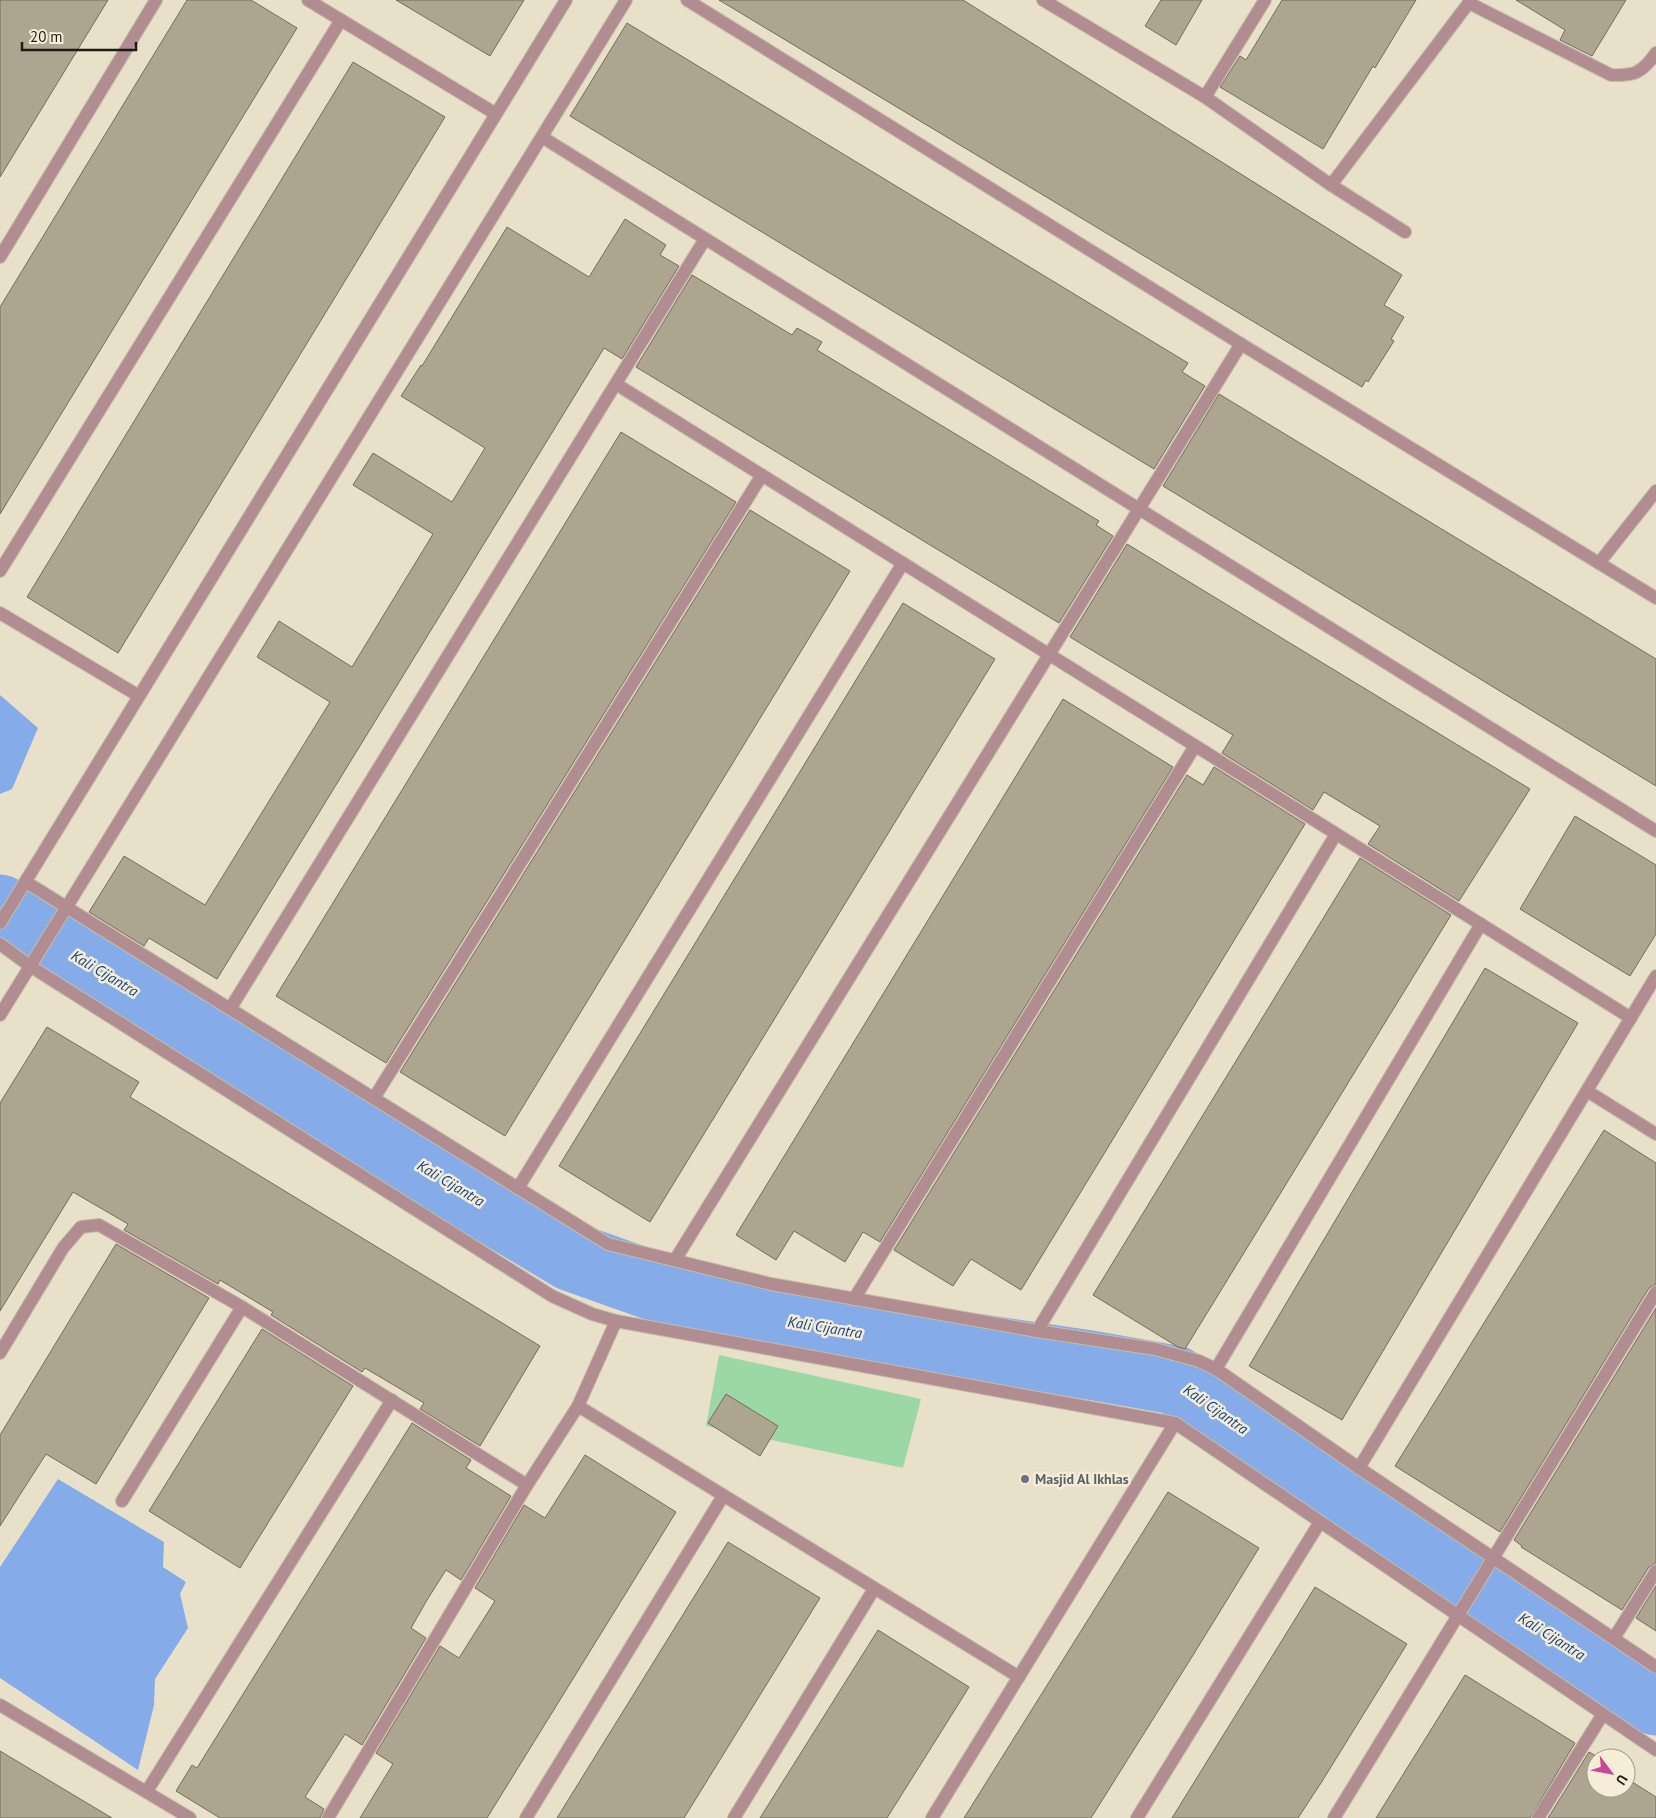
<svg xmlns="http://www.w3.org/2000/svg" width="1656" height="1818" viewBox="0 0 1656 1818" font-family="'PT Sans',sans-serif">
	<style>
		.green { fill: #9cd7a6 }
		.water { fill: #85ace9 }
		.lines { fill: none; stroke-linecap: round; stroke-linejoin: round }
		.river { stroke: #85ace9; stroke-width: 69 }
		.building { fill: #aea591; stroke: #746c59 }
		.lane-casing { stroke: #c4bda9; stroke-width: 14 }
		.street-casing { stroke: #c4bda9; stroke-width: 14 }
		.lane { stroke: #b18d91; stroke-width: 12 }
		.street { stroke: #b18d91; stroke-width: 12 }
		.worship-dot { fill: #6b7280; stroke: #f6edd7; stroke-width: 2 }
		.labels { text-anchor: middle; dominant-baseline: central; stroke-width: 5; stroke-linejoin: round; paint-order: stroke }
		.worship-label { font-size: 14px; font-weight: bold; fill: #5b616d; stroke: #f6edd7; text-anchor: start }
		.water-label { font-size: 15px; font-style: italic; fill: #134189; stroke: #f6edd7 }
	</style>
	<rect width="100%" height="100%" fill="#e9e0ca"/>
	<!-- green -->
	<polygon class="green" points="719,1355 921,1399 903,1468 706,1426"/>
	<!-- water -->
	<g class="water">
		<polygon points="0,695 38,728 12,789 0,794"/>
		<polygon points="58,1479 164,1542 163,1567 186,1582 180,1594 188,1628 155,1679 154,1705 138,1770 0,1678 0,1567"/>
	</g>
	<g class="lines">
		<!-- river -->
		<polyline class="river" points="0,909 108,976 218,1039 389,1148 572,1257 724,1311 1090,1365 1175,1380 1480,1591 1656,1701"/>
	</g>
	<!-- building -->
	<g class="building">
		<polygon points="0,0 108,0 0,177"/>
		<polygon points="187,0 251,0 297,28 0,514 0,307"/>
		<polygon points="396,0 524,0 490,56"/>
		<polygon points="719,0 963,0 1402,275 1384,305 1404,317 1391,339 1394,341 1368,382 1366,380 1362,387"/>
		<polygon points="1161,0 1202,0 1176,45 1145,26"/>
		<polygon points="1282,0 1416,0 1375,68 1373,66 1323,149 1220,87 1240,56 1246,60"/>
		<polygon points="1516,0 1626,0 1592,56 1560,40 1565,30"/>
		<polygon points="627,23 1188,363 1182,372 1205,386 1154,469 570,116"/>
		<polygon points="353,62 445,117 118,653 27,597"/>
		<polygon points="625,219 666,245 660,255 679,266 622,359 604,348 217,979 149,938 144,946 89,912 124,856 205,905 330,702 257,657 279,621 352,667 433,534 353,485 373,453 452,502 485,448 401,396 421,365 422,366 507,227 589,277"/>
		<polygon points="692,275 792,335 797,328 822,342 817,350 1099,521 1096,525 1113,536 1059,623 636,367"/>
		<polygon points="1219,394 1656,659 1656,786 1163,486"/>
		<polygon points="621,432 736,502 386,1063 276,996"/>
		<polygon points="750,510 850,571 505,1136 400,1072"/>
		<polygon points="1127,544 1530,789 1459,901 1368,844 1380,826 1324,792 1313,810 1222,753 1233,735 1070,637"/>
		<polygon points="903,603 995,659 650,1222 559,1166"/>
		<polygon points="1063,699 1173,767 880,1242 863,1232 845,1262 794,1231 776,1260 736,1235"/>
		<polygon points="1214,767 1305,824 1021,1290 971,1259 953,1286 894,1250 1187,775 1203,785"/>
		<polygon points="1575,816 1656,865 1656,934 1630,976 1520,909"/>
		<polygon points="1360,858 1451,915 1185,1349 1178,1347 1093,1295"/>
		<polygon points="1485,968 1578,1023 1342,1420 1249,1366"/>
		<polygon points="47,1027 139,1082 130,1097 540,1346 480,1446 420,1409 424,1403 365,1368 362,1372 271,1315 273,1312 220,1280 218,1284 124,1230 128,1224 73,1192 0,1311 0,1103"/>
		<polygon points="1604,1130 1656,1163 1656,1284 1649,1288 1500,1532 1395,1466"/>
		<polygon points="116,1244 209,1298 96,1484 46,1454 0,1526 0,1435"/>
		<polygon points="1656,1308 1656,1563 1649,1567 1622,1610 1521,1547 1522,1546 1514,1540"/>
		<polygon points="262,1329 353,1386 240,1568 149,1511"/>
		<polygon points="726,1394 778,1426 760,1456 708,1423"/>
		<polygon points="412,1423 471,1460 466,1468 511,1496 461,1580 446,1570 427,1600 411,1628 426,1638 362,1745 345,1734 305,1797 324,1809 320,1818 220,1818 176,1791 192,1765 197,1768"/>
		<polygon points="585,1455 676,1512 487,1818 360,1818 393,1764 376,1753 440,1646 459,1658 495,1601 475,1588 524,1505 545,1518"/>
		<polygon points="1168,1492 1259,1548 1190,1660 1091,1818 964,1818"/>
		<polygon points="728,1542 820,1598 684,1818 557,1818"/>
		<polygon points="1656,1586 1656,1631 1636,1618"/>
		<polygon points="1315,1587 1407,1644 1321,1783 1298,1818 1172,1818"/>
		<polygon points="878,1630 969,1687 956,1708 887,1818 760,1818"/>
		<polygon points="1465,1675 1575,1743 1530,1818 1376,1818"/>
		<polygon points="0,1751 112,1818 0,1818"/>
		<polygon points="1589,1752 1596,1756 1596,1788 1626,1788 1626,1778 1656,1797 1656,1818 1548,1818"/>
	</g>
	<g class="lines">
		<defs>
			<polyline id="lane" points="1599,563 1656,491"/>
			<g id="street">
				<polyline points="308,0 496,114"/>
				<polyline points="687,0 1241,344 1656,598"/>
				<polyline points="1043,0 1205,97 1331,185 1405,232"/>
				<path d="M1469 3 1611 75C1634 76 1642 73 1656 53"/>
				<polyline points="1205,97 1265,0"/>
				<polyline points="542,137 1656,831"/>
				<polyline points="1331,185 1471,0"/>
				<polyline points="0,257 156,0"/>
				<polyline points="616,384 1631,1018"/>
				<polyline points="0,571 341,20"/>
				<polyline points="0,613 139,696"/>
				<polyline points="26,882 608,1244 771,1284 1037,1331 1155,1349 1199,1361 1216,1369 1359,1468 1656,1667"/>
				<polyline points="0,923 566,0"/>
				<polyline points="0,944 30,966 552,1296 592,1314 616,1321 1175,1423 1656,1750"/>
				<polyline points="230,1009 705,239"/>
				<polyline points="0,1015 626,0"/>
				<polyline points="1587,1091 1656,1134"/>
				<polyline points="374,1098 762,475"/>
				<polyline points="518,1188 903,563"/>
				<polyline points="675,1260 1241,344"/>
				<polyline points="854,1299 1195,746"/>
				<polyline points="1037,1331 1336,834"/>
				<polyline points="0,1353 63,1248 81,1227 99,1225 242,1307 527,1485"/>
				<polyline points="1216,1369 1481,924"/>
				<polyline points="578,1406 1019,1677"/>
				<polyline points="1359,1468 1656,976"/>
				<polyline points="122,1501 242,1307"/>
				<polyline points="1614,1638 1656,1571"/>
				<polyline points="0,1705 190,1818"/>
				<polyline points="147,1791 392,1400"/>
				<polyline points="328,1818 527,1485 578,1406 616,1321"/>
				<polyline points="526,1818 723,1496"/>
				<polyline points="734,1818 874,1589"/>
				<polyline points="932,1818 1175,1423"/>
				<polyline points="1137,1818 1320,1522"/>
				<polyline points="1334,1818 1656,1292"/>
				<polyline points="1538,1818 1603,1714"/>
			</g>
		</defs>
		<!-- lane casing -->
		<use href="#lane" class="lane-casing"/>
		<!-- street casing -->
		<use href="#street" class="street-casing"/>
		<!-- lane -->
		<use href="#lane" class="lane"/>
		<!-- street -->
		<use href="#street" class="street"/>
	</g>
	<!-- markers -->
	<circle class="worship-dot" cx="1025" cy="1479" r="5"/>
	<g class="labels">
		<!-- worship labels -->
		<g class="worship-label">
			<text x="1035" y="1479">Masjid Al Ikhlas</text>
		</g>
		<!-- water labels -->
		<g class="water-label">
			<text transform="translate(105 973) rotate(31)">Kali Cijantra</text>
			<text transform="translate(451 1183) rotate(31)">Kali Cijantra</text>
			<text transform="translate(825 1327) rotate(9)">Kali Cijantra</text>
			<text transform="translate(1216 1409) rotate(35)">Kali Cijantra</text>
			<text transform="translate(1552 1636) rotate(32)">Kali Cijantra</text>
		</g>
	</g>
	<!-- north arrow -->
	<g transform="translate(1611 1773) rotate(122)"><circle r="24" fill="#f6edd7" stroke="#a09989"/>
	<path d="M0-4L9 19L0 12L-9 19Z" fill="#c64998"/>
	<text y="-8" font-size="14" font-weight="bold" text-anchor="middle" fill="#1e1b13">U</text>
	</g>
	<!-- scale -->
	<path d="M22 42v8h114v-8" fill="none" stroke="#1e1b13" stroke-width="2.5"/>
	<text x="30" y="42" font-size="15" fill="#1e1b13" stroke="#f6edd7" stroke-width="4" paint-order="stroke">20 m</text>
</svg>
